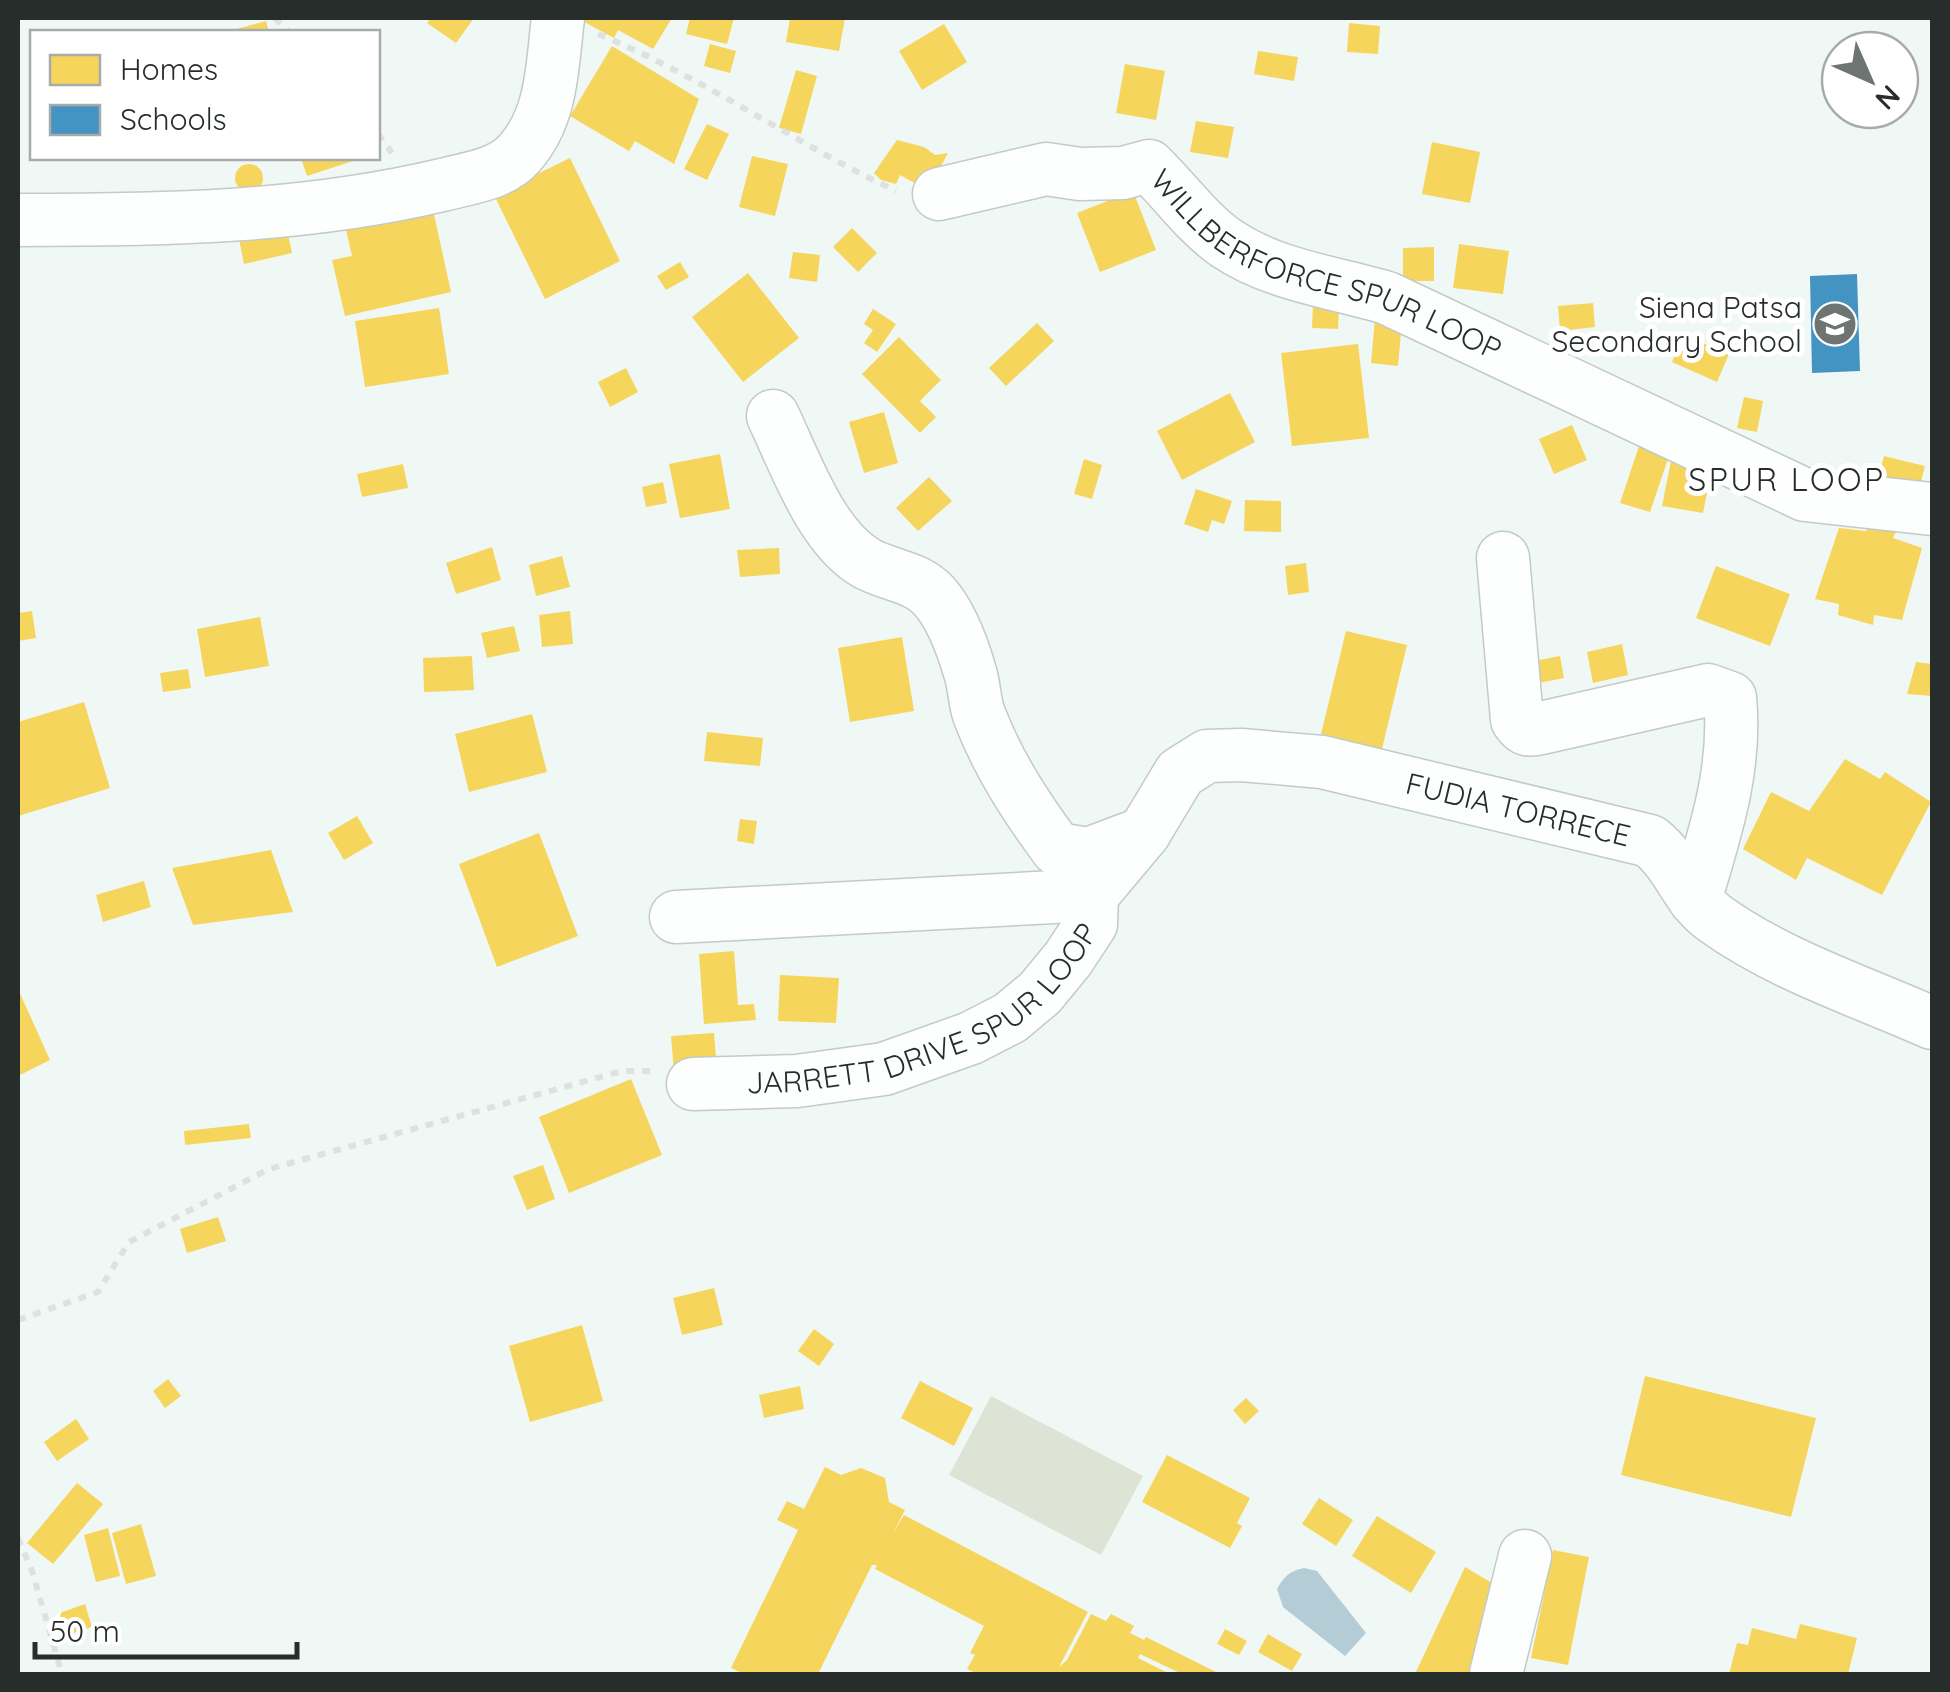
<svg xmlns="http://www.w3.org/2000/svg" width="1950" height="1692" viewBox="0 0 1950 1692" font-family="Quicksand,sans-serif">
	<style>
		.green { fill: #dee4d5 }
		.water { fill: #b4ccd6 }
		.homes { fill: #f6d55c }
		.schools { fill: #4393c3 }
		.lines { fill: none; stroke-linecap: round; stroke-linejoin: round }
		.minor-casing { stroke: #c3cac7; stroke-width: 55 }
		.path { stroke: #dee1e0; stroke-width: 6; stroke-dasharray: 8 8; stroke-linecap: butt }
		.minor { stroke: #fdfefe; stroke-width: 52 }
		.labels { text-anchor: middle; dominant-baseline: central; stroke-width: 10; stroke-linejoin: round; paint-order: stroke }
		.street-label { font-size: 30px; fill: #272d2b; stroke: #fff }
		.poi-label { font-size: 30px; fill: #272d2b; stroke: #fff; text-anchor: end }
		.neighbourhood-label { font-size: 32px; letter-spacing: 2.5px; fill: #272d2b; stroke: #fff }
	</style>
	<rect width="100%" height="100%" fill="#f0f8f5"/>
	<!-- green -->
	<polygon class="green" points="991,1396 1143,1476 1101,1555 949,1475"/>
	<!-- water -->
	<path class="water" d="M1304 1568 1317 1571 1366 1633 1345 1656 1283 1607 1277 1589C1284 1576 1290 1571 1304 1568Z"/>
	<!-- homes -->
	<g class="homes">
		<polygon points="431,18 474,18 456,43 427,23"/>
		<polygon points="577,18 672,18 653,49 618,30 614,38"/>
		<polygon points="690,18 734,18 727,44 686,34"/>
		<polygon points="790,18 845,18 839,51 786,42"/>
		<polygon points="266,21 269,32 229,32 229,31"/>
		<polygon points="1349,23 1380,26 1378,54 1347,52"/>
		<polygon points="944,24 967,62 922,90 899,51"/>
		<polygon points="710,44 736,51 730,73 704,66"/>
		<polygon points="612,46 699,99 674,164 635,141 629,151 570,116"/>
		<polygon points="1258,51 1298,57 1294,81 1254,74"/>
		<polygon points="1125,64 1165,71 1156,120 1116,113"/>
		<polygon points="796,70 817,76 801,134 779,128"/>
		<polygon points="1196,121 1234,127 1228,158 1190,152"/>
		<polygon points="707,124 729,134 707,180 684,169"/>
		<polygon points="897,140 924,147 935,155 948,153 934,179 920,186 900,175 896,184 881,180 874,173"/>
		<polygon points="1432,142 1480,152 1470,203 1422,194"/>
		<polygon points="752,156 788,164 775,216 739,207"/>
		<polygon points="301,158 362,158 307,176"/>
		<polygon points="570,158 620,261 545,299 494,195"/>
		<circle cx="249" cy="178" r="14"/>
		<polygon points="1133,191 1156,250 1100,272 1077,213"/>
		<polygon points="430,196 451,292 345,316 332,260 352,256 343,217"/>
		<polygon points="286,224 292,253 244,264 238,234"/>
		<polygon points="852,228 877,253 858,272 833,247"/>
		<polygon points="1459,244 1509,251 1503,294 1453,288"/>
		<polygon points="1434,247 1434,281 1403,281 1403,248"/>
		<polygon points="793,252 820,255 817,282 789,278"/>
		<polygon points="680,262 689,277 666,290 657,276"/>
		<polygon points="748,273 799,338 743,382 692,317"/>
		<polygon points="1313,303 1339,305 1338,329 1312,328"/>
		<polygon points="1593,303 1595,327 1560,331 1558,306"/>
		<polygon points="439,308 449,374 365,387 355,321"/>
		<polygon points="873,309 896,324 877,352 864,343 873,330 864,324"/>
		<polygon points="1375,318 1402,321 1398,366 1371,363"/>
		<polygon points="1037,323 1054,341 1006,386 989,368"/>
		<polygon points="1683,335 1729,354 1717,382 1672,362"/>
		<polygon points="899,337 941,380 920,401 936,417 920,433 862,374"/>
		<polygon points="1358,344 1369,438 1292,446 1281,353"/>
		<polygon points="626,368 638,392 610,407 598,382"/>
		<polygon points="1230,393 1255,442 1182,480 1157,431"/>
		<polygon points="1744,397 1763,401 1757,432 1737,428"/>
		<polygon points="884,412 898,463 864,473 849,422"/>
		<polygon points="1572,425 1587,460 1554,474 1539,439"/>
		<polygon points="1643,434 1673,444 1650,512 1620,503"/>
		<polygon points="1673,451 1714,458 1703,513 1662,506"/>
		<polygon points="720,454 730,509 680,518 669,464"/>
		<polygon points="1884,456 1925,466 1916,500 1875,490"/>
		<polygon points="1084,459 1102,465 1092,499 1074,494"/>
		<polygon points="403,464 408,488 362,497 357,474"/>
		<polygon points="929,477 952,501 918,531 896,508"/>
		<polygon points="663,482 667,503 646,507 642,487"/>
		<polygon points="1196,489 1232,501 1224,524 1212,520 1208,532 1184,524"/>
		<polygon points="1245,500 1281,501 1281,532 1244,531"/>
		<polygon points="1871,520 1898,527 1893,538 1922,548 1902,620 1874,615 1873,625 1838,615 1839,604 1815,599 1839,528 1866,531"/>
		<polygon points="492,547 501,580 456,594 446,563"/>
		<polygon points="779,548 780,574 740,577 737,550"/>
		<polygon points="562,556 570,587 536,596 529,565"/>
		<polygon points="1306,563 1309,592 1288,595 1285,566"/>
		<polygon points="1716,566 1790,594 1770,646 1696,618"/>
		<polygon points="32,611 36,638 18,641 18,613"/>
		<polygon points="570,611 573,644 542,647 539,615"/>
		<polygon points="260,617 269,666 205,677 197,629"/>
		<polygon points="514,626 520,651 487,658 481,633"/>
		<polygon points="1346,631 1407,645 1382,749 1321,734"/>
		<polygon points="902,637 914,711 850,722 838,648"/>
		<polygon points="1622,644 1628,675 1593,683 1587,652"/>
		<polygon points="472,656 474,690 424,692 423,658"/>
		<polygon points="1560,656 1564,678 1539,683 1534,661"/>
		<polygon points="1916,662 1932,664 1932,696 1907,694"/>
		<polygon points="188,669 191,688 163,692 160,673"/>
		<polygon points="84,702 110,788 18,816 18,722"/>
		<polygon points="532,714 547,772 469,792 455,734"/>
		<polygon points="707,732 763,738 760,766 704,761"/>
		<polygon points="1845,759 1880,779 1885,772 1931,802 1882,895 1807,858 1796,880 1743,849 1771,792 1809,811"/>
		<polygon points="357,816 373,843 344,860 328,833"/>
		<polygon points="740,819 757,821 754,844 737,841"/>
		<polygon points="539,833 578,936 497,967 459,864"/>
		<polygon points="271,850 293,912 193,925 172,868"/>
		<polygon points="144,881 151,907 103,922 96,895"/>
		<polygon points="734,951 738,1005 754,1004 756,1020 704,1024 699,954"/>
		<polygon points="780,975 839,978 836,1023 778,1021"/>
		<polygon points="18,989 50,1060 18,1076"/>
		<polygon points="714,1033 717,1069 674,1072 671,1036"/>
		<polygon points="631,1079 662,1155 569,1193 539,1117"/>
		<polygon points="249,1124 251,1138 185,1145 184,1131"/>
		<polygon points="543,1165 555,1199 527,1210 513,1176"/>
		<polygon points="218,1217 226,1241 187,1253 180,1229"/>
		<polygon points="714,1288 723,1325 682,1335 673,1298"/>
		<polygon points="582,1325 603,1401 530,1422 509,1346"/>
		<polygon points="814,1329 834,1344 819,1366 798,1351"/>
		<polygon points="1645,1376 1816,1418 1791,1517 1621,1475"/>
		<polygon points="168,1379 181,1396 165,1408 153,1391"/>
		<polygon points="920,1381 973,1408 954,1446 901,1418"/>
		<polygon points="800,1386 804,1409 764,1418 759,1395"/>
		<polygon points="1246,1398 1259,1411 1245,1424 1233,1410"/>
		<polygon points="76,1419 89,1439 57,1461 44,1442"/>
		<polygon points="1167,1455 1250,1498 1237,1523 1242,1526 1230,1548 1142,1502"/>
		<polygon points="825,1467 841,1475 861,1468 885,1478 889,1502 905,1510 893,1533 904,1515 1088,1612 1059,1667 1067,1660 1091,1614 1106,1621 1111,1614 1134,1626 1130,1633 1144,1640 1146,1637 1220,1674 1182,1674 1140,1654 1138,1658 1170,1674 978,1674 967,1669 975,1655 970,1653 984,1626 875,1569 877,1565 872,1565 818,1674 744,1674 731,1668 798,1530 777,1520 787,1501 804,1509"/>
		<polygon points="77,1483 103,1504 53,1564 27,1543"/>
		<polygon points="1319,1498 1353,1520 1336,1546 1302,1524"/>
		<polygon points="1377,1516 1436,1552 1411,1593 1352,1556"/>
		<polygon points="141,1524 156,1576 126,1584 112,1533"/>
		<polygon points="108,1528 120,1576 96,1582 84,1535"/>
		<polygon points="1553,1550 1589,1557 1568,1665 1531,1658"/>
		<polygon points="1465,1567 1502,1589 1479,1674 1415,1674"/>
		<polygon points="85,1604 92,1627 64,1636 57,1614"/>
		<polygon points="1800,1624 1857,1638 1848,1674 1729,1674 1737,1643 1748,1645 1752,1628 1796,1639"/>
		<polygon points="1225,1629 1247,1641 1239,1655 1217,1644"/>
		<polygon points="1268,1634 1302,1654 1292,1671 1258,1652"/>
	</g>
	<!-- schools -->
	<polygon class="schools" points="1857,274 1860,371 1812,373 1810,276"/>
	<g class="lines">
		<defs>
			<g id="minor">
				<path id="s1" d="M939 194 1046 169 1080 174 1123 173 1149 166C1175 191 1197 223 1226 243 1273 275 1333 282 1387 298L1805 495 1932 509"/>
				<path d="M18 220C160 220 303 218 442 185 468 178 500 175 519 154 553 116 552 66 558 18"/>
				<path d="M773 416C795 462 821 537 866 563 889 576 916 576 934 596 951 615 963 648 970 672 975 687 974 703 980 717 999 766 1026 807 1057 849L1088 854 1144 833"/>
				<path d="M1503 558 1517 720C1524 731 1529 731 1541 728L1708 690 1730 698C1737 768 1715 833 1695 900"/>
				<polyline points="676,917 1092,895"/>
				<path id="s2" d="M693 1084 797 1081 884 1069 971 1038 1010 1018 1040 993 1068 959 1091 924 1092 895 1144 833 1180 773 1207 756 1241 755 1322 762 1650 841C1680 865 1685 897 1714 918 1779 965 1860 991 1932 1023"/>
				<polyline points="1496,1674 1525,1556"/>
			</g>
		</defs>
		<!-- minor casing -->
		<use href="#minor" class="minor-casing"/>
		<!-- path -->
		<g class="path">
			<polyline points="275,18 289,32"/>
			<path d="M598 34C701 76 794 143 896 191"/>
			<polyline points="378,134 392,153"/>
			<polyline points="18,1320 98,1292 129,1242 269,1169 622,1071 652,1071"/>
			<polyline points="18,1538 32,1571 62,1674"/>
		</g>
		<!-- minor -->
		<use href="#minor" class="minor"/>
	</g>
	<!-- icons -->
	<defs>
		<symbol id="school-disc" viewBox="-11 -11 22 22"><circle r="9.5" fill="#6d7472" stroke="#fff"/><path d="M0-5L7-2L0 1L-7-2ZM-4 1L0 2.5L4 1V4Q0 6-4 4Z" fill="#fff"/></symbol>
	</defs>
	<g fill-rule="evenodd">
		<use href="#school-disc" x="1810" y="299" width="50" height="50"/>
	</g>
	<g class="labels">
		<!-- street labels -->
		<g class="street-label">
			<text stroke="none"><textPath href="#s1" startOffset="422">WILLBERFORCE SPUR LOOP</textPath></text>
			<text stroke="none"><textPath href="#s2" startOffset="982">FUDIA TORRECE</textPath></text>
			<text stroke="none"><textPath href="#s2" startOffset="252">JARRETT DRIVE SPUR LOOP</textPath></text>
		</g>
		<!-- poi labels -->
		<g class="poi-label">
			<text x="1802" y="307">Siena Patsa<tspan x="1802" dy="34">Secondary School</tspan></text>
		</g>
		<!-- neighbourhood labels -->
		<g class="neighbourhood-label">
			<text x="1787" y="479">SPUR LOOP</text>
		</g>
	</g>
	<!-- border -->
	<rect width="1950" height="1692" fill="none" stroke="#272d2b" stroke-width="40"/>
	<!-- legend -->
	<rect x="30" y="30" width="350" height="130" fill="#ffffff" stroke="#a9abaa" stroke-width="2.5"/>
	<rect x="50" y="55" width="50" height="30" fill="#f6d55c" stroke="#a9abaa" stroke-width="2.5"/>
	<text x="120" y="80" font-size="30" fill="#272d2b">Homes</text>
	<rect x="50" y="105" width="50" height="30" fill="#4393c3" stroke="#a9abaa" stroke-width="2.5"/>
	<text x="120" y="130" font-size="30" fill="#272d2b">Schools</text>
	<!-- north arrow -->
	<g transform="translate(1870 80) rotate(135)"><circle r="48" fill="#ffffff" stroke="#a9abaa" stroke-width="2.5"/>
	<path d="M0-8L18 38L0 25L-18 38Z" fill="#6d7472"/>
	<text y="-15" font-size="28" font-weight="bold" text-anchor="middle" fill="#272d2b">N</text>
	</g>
	<!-- scale -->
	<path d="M35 1642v15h262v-15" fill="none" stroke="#272d2b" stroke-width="5"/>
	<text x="50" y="1642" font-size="30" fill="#272d2b" stroke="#ffffff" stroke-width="8" paint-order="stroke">50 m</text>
</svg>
